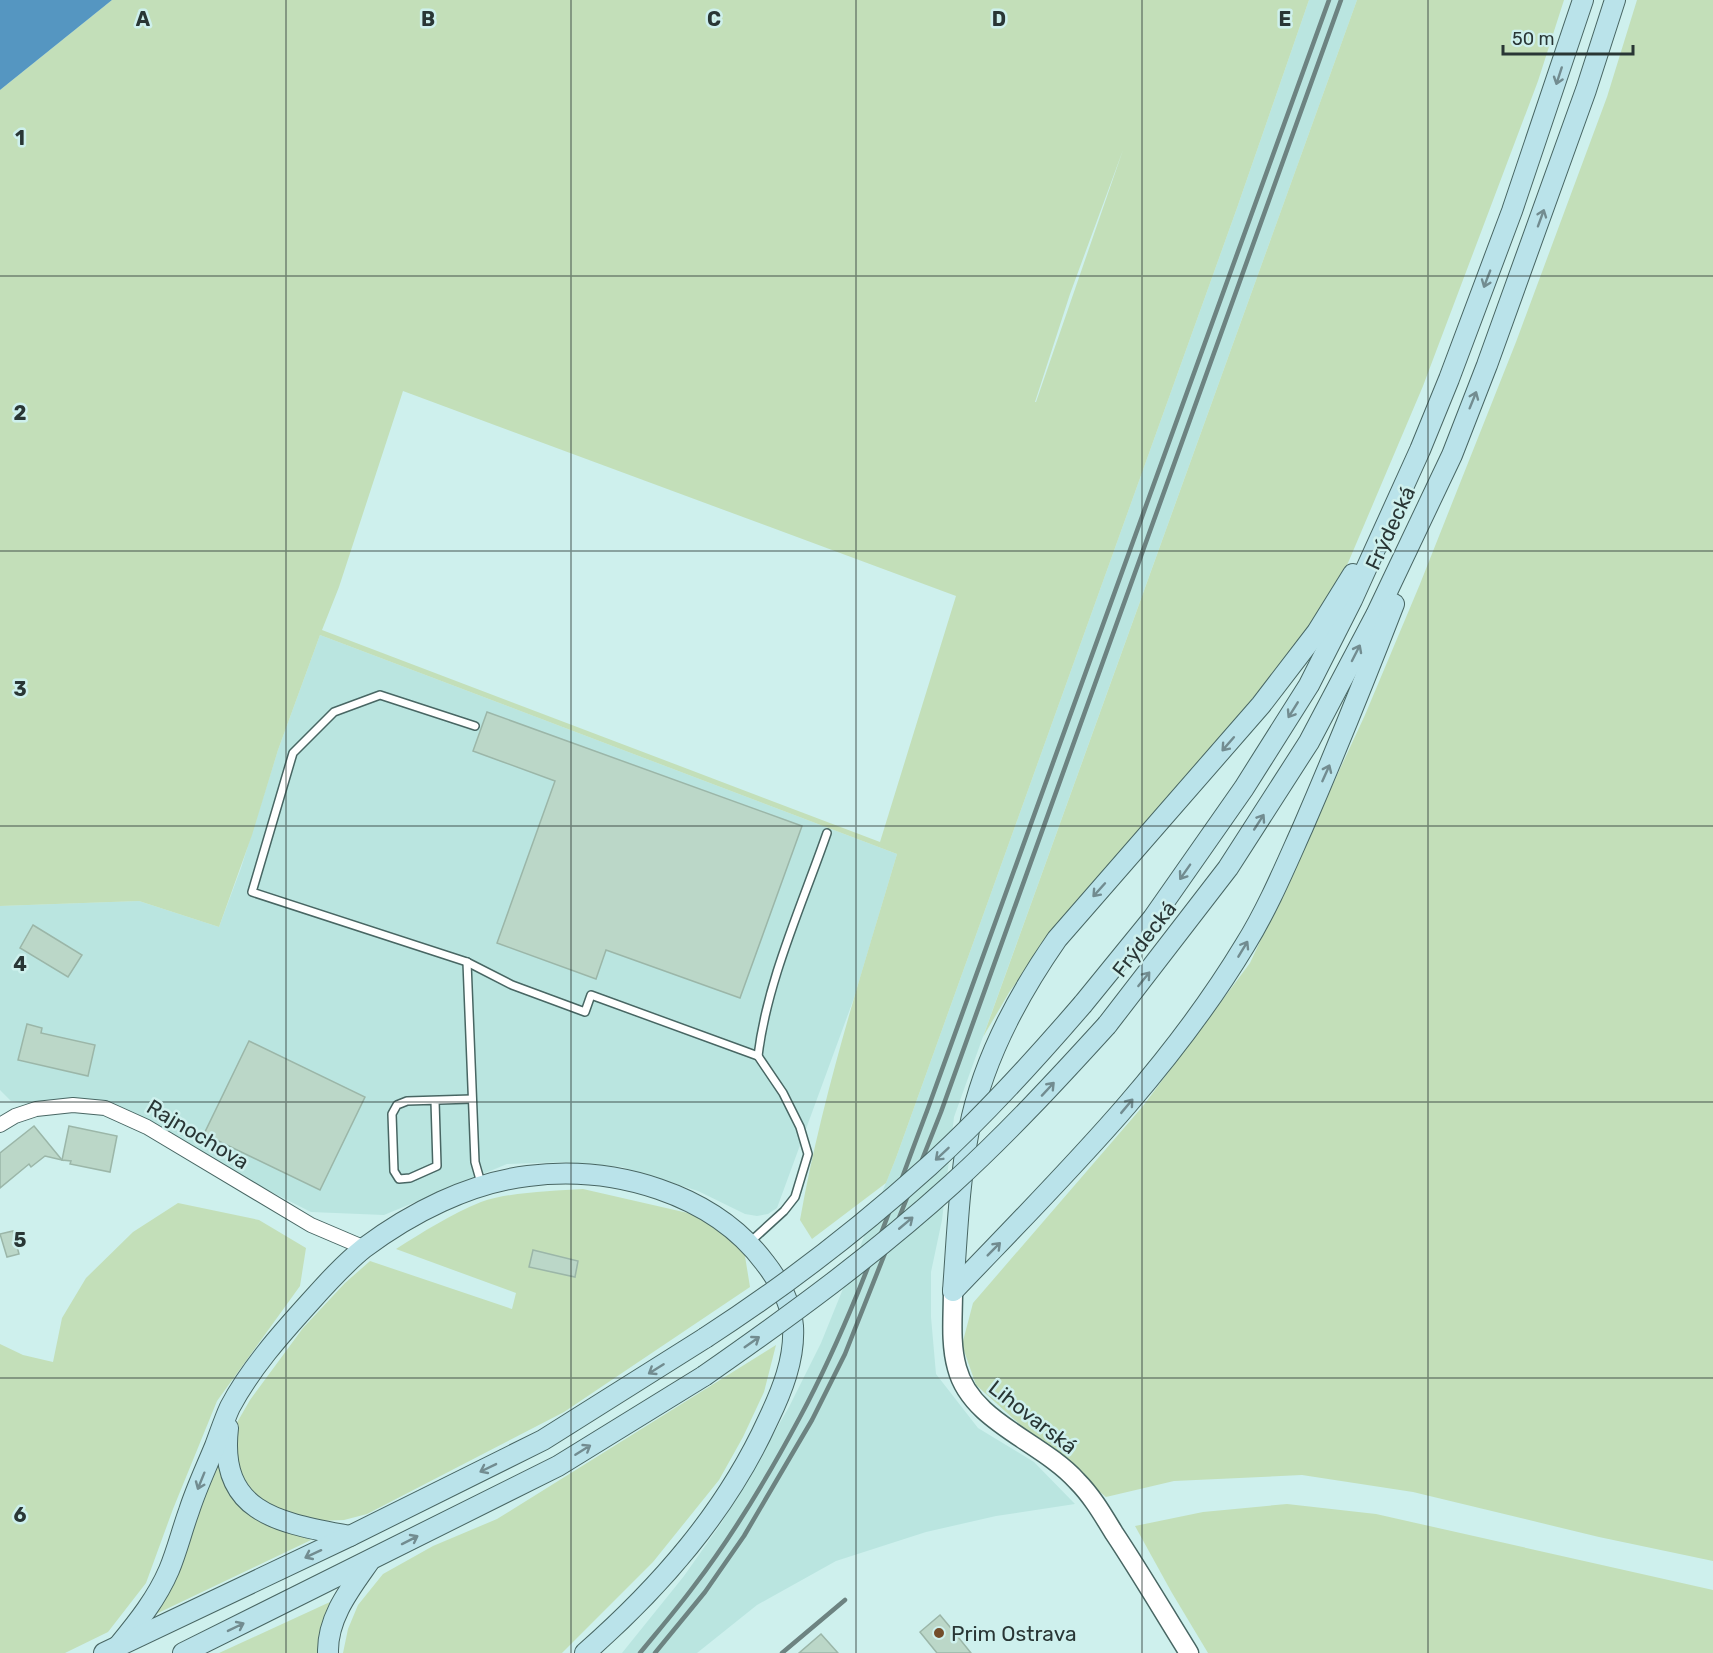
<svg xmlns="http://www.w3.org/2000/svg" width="1713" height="1653" viewBox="0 0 1713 1653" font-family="Rubik,sans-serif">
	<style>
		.built { fill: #bae5e0 }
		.green { fill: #c3dfb9; fill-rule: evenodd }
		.water { fill: #5596c1 }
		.building { fill: #bbd7c8; stroke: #9bb6a8; stroke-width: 1.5 }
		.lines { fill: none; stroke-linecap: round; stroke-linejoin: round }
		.service-casing { stroke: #486663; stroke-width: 10 }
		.minor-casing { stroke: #486663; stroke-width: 16 }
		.tertiary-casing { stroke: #486663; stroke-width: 21 }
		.secondary-casing { stroke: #486663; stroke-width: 22 }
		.service { stroke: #fff; stroke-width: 7 }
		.minor { stroke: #fff; stroke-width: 14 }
		.tertiary { stroke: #fff; stroke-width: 18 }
		.secondary { stroke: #bae3ea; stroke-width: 20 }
		.rail { stroke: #6d8381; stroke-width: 4.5 }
		.secondary-bridge-casing { stroke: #486663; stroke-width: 22; stroke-linecap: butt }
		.secondary-bridge { stroke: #bae3ea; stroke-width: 20 }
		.oneway { stroke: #728c90 }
		.grid { fill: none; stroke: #293635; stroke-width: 1.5; stroke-opacity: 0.55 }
		.poi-dot { fill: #734d2a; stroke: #cef0ed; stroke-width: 2 }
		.labels { text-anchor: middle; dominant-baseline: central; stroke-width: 5; stroke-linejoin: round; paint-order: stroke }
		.street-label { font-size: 21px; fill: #293635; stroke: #cef0ed }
		.poi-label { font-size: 21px; fill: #293635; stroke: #cef0ed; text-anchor: start }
		.grid-label { font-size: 20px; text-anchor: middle; font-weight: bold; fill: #293635; stroke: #cef0ed; stroke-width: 5; stroke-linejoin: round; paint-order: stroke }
	</style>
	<rect width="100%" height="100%" fill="#cef0ed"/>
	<!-- built -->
	<g class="built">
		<polygon points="1309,0 1357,0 954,1117 942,1220 931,1272 931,1317 936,1374 978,1428 1034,1462 1075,1504 996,1516 926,1532 836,1561 757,1605 697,1653 622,1653 684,1576 722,1522 789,1407 821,1343 896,1158 1237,208"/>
		<polygon points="320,635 897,854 854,998 777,1208 768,1214 757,1216 745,1214 698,1191 622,1167 565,1162 507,1164 384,1215 311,1212 125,1118 11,1101 0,1090 0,906 139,901 219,927 241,868 278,750"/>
	</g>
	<!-- green -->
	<g class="green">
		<path d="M112 0H1309L1237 208 896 1158 886 1183 812 1239 800 1220C822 1096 861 975 897 854L320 635 278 750 252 835 219 927 139 901 0 906V90ZM1123 150 1036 402H1035L1070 294ZM403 391 956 596 880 842 322 630 339 587Z"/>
		<polygon points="1357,0 1564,0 1538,81 1423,386 1348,563 1313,624 1229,727 1054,931 1010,991 983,1037"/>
		<polygon points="1637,0 1713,0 1713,1561 1599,1537 1413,1492 1302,1475 1174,1481 1106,1497 1036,1439 976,1385 962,1345 973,1303 1143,1106 1250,963 1365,715 1420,584 1516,342 1607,97"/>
		<path d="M583 1189 701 1216 744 1250 750 1287 564 1412 367 1514 344 1520 319 1521 281 1510 265 1503 254 1494 241 1473 237 1463 235 1426 250 1400 303 1328 345 1283 370 1261 512 1309 516 1293 396 1249C423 1232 451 1214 481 1202 509 1192 553 1191 583 1189Z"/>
		<polygon points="178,1203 259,1220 306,1248 300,1286 217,1401 173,1509 146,1583 108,1632 65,1653 0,1653 0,1344 23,1355 53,1362 62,1318 86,1278 133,1232"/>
		<polygon points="776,1345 764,1392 743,1437 719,1480 653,1562 562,1653 343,1653 348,1629 358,1605 383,1574 433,1546 497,1519"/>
		<polygon points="217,1458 229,1495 255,1517 311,1540 156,1614 171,1587 189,1545 199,1506"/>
		<polygon points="1287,1504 1376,1514 1713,1590 1713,1653 1208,1653 1172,1593 1135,1526 1203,1512"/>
		<polygon points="330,1602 318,1641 319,1653 219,1653"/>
	</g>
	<!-- water -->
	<polygon class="water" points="0,0 112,0 0,90"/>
	<!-- building -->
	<g class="building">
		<polygon points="487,712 802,826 740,998 606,950 596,979 497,943 555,781 473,751"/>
		<polygon points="33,925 82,955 68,977 20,948"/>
		<polygon points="27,1024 42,1028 41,1033 95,1045 88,1076 18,1060"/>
		<polygon points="249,1041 365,1097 320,1190 204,1134"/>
		<polygon points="34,1126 62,1160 45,1156 31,1167 29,1164 0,1188 0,1153"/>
		<polygon points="69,1126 117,1136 110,1172 70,1164 71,1161 62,1160"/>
		<polygon points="13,1231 19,1254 7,1257 0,1234"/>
		<polygon points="533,1250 578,1261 575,1277 529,1267"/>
		<polygon points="940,1615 950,1627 971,1653 937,1653 920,1632"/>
		<polygon points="821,1634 838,1653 799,1653"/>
	</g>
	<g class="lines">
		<defs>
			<g id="service">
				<polyline points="475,726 380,695 334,712 293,753 252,892 467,962 512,985 585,1012 591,995 758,1056 783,1093 800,1127 808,1154 795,1197 784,1211 749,1243"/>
				<polyline points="467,962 475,1162 481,1183"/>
				<path d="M758 1056C767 981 802 905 827 833"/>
				<polyline points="435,1101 437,1166 410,1178 399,1179 394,1171 392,1114 397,1105 407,1101 472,1099"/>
			</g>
			<polyline id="minor" points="0,1125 15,1116 36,1109 73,1105 105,1108 147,1127 311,1225 365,1248"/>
			<path id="tertiary" d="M953 1291C953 1316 950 1343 957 1368 971 1422 1041 1441 1077 1481 1092 1496 1103 1515 1114 1533 1140 1572 1164 1613 1189 1653"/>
			<g id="secondary">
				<polyline points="1083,1004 1153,918 1244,788 1309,685 1352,600 1420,450 1449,379 1512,211 1583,0"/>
				<polyline points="1107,1025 1228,868 1309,742 1376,615 1452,455 1487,365 1586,90 1615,0"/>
				<path d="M953 1291C1058 1181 1166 1076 1245 945 1268 908 1285 867 1303 827 1335 753 1365 679 1394 604"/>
				<path d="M953 1291C957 1237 959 1183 969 1130 982 1063 1018 995 1057 939L1261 705 1317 632 1353 574"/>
				<path d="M228 1428C218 1515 282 1523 350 1536"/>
				<path d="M119 1645C138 1622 157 1598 169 1570 177 1551 182 1530 189 1511 196 1489 206 1468 215 1446 220 1433 224 1420 230 1407 250 1369 281 1334 310 1302 327 1283 344 1264 364 1248 411 1213 469 1183 528 1176 613 1165 713 1193 765 1263 779 1281 791 1303 793 1326 795 1359 782 1391 768 1420 726 1512 660 1587 585 1653"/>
				<polyline points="104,1653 350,1536 543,1440 705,1338"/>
				<polyline points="183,1653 558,1466 704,1376"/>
				<path d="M328 1653C327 1618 350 1589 369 1562"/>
			</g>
		</defs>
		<!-- service casing -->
		<use href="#service" class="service-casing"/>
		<!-- minor casing -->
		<use href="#minor" class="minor-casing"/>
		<!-- tertiary casing -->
		<use href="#tertiary" class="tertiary-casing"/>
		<!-- secondary casing -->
		<use href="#secondary" class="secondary-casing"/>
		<!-- service -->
		<use href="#service" class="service"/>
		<!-- minor -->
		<use href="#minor" class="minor"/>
		<!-- tertiary -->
		<use href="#tertiary" class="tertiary"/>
		<!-- secondary -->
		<use href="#secondary" class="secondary"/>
		<!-- rail -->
		<g class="rail">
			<path d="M640 1653C658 1631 677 1609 694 1586 734 1534 769 1475 800 1417 852 1320 888 1214 927 1111L1329 0"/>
			<polyline points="655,1653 705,1592 744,1536 812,1420 845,1354 941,1112 1341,0"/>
			<polyline points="782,1653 845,1600"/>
		</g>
		<defs>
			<g id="secondary-bridge">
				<path d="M705 1338C784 1287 859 1229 929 1166 984 1116 1034 1061 1083 1004"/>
				<path d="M704 1376C790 1316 875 1254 952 1184 1007 1134 1057 1080 1107 1025"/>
			</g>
		</defs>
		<!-- secondary-bridge casing -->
		<use href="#secondary-bridge" class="secondary-bridge-casing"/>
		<!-- secondary-bridge -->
		<use href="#secondary-bridge" class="secondary-bridge"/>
	</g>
	<!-- one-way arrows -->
	<defs><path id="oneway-shaft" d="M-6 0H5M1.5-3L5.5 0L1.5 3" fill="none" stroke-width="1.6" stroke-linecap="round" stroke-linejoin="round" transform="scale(1.5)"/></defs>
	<g class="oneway">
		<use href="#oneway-shaft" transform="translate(1559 76) rotate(108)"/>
		<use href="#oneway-shaft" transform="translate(1541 218) rotate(-70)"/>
		<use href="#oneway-shaft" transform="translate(1487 279) rotate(111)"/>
		<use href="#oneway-shaft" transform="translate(1473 400) rotate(-68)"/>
		<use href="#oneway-shaft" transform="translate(1356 653) rotate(-63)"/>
		<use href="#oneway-shaft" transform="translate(1293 710) rotate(122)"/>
		<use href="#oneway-shaft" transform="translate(1228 744) rotate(131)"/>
		<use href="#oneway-shaft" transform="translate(1326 773) rotate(-66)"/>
		<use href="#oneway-shaft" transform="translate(1259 822) rotate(-57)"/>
		<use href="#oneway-shaft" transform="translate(1185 872) rotate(125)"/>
		<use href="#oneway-shaft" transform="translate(1099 890) rotate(132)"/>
		<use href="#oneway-shaft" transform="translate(1243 949) rotate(-59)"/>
		<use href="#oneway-shaft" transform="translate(1144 979) rotate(-51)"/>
		<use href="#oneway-shaft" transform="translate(1048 1089) rotate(-47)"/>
		<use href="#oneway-shaft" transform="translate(1127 1106) rotate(-50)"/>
		<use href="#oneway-shaft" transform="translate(942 1154) rotate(137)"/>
		<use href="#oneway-shaft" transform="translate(906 1223) rotate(-40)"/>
		<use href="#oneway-shaft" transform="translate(994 1249) rotate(-45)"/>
		<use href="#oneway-shaft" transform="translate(752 1342) rotate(-35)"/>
		<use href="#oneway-shaft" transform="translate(656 1369) rotate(148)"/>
		<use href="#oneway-shaft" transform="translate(583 1450) rotate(-32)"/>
		<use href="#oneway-shaft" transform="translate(488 1468) rotate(154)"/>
		<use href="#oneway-shaft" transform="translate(201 1481) rotate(112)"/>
		<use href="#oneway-shaft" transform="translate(410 1540) rotate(-27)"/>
		<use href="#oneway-shaft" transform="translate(313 1554) rotate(155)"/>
		<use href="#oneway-shaft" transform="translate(236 1627) rotate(-26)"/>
	</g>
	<!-- grid -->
	<path class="grid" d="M286 0V1653M571 0V1653M856 0V1653M1142 0V1653M1428 0V1653M0 276H1713M0 551H1713M0 826H1713M0 1102H1713M0 1378H1713"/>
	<!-- markers -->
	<circle class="poi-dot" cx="939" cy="1633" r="6"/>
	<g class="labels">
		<!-- street labels -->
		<g class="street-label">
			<text transform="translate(1390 528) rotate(-65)">Frýdecká</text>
			<text transform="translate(1144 939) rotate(-52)">Frýdecká</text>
			<text transform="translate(198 1134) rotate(31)">Rajnochova</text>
			<text transform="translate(1033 1417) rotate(38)">Lihovarská</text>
		</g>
		<!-- poi labels -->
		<g class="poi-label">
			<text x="951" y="1633">Prim Ostrava</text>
		</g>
	</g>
	<g class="grid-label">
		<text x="143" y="26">A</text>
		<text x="428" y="26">B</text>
		<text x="714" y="26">C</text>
		<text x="999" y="26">D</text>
		<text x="1285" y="26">E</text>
		<text x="20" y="145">1</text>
		<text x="20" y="420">2</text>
		<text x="20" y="696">3</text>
		<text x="20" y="971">4</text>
		<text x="20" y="1247">5</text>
		<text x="20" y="1522">6</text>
	</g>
	<!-- scale -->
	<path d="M1503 45v9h130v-9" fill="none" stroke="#293635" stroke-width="3"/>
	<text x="1512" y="45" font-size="18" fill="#293635" stroke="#cef0ed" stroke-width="4.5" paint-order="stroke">50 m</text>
</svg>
